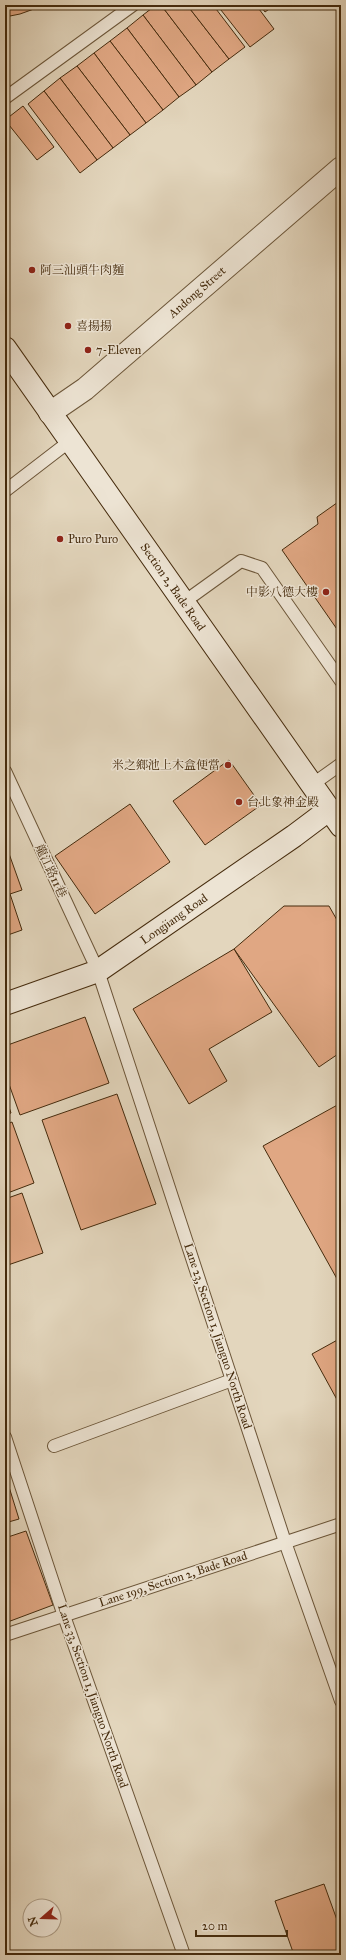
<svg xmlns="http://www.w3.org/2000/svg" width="346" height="1960" viewBox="0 0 346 1960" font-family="'IM FELL Great Primer','Noto Serif TC',serif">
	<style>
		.building { fill: #e0a783; stroke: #452b0d }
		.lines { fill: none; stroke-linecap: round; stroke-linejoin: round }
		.lane-casing { stroke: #6c5639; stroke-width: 14 }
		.street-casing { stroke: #6c5639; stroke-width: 24 }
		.secondary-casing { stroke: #452b0d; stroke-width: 24 }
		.lane { stroke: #ede4d4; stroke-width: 12 }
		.street { stroke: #ede4d4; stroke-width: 22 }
		.secondary { stroke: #ede4d4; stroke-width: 22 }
		.poi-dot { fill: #8f2418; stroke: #ede4d4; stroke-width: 1.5 }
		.labels { text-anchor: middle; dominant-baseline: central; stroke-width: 3; stroke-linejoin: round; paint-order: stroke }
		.poi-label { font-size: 12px; fill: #452b0d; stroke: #ede4d4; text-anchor: start }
		.street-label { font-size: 12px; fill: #452b0d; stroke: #ede4d4 }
	</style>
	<rect width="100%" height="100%" fill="#e3d6bd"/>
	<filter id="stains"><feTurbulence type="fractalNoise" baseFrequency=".005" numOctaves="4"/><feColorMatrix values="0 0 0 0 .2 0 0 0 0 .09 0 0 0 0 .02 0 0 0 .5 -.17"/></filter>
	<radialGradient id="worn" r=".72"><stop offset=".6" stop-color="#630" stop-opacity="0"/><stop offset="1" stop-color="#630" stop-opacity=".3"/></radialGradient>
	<!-- building -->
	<g class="building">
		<polygon points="5,5 45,5 20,14 5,17"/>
		<polygon points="156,5 161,5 212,72 196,85 143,15"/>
		<polygon points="161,5 187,5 229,59 212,72"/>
		<polygon points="187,5 213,5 245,47 229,59"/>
		<polygon points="217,5 256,5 274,29 250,47"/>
		<polygon points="260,5 275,5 265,12"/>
		<polygon points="143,15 196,85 179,97 127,28"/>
		<polygon points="127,28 179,97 163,110 110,41"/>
		<polygon points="110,41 163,110 146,123 94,53"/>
		<polygon points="94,53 146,123 130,135 77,66"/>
		<polygon points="77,66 130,135 113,148 60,78"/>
		<polygon points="60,78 113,148 97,160 44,91"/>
		<polygon points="44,91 97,160 80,173 28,104"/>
		<polygon points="23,106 54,147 37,160 5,120"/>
		<polygon points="341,500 341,635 282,550 318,524 317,517"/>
		<polygon points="229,760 261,805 205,845 173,801"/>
		<polygon points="130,804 170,862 95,914 55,856"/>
		<polygon points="5,848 7,848 22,890 10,894 22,930 5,936"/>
		<polygon points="284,906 329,906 341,927 341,1052 319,1067 234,949"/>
		<polygon points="234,949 272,1012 209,1049 227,1081 189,1104 133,1009"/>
		<polygon points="85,1017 109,1083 20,1115 5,1073 5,1046"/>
		<polygon points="117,1094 156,1204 81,1230 42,1120"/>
		<polygon points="5,1095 11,1113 5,1115"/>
		<polygon points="341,1103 341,1286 263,1146"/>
		<polygon points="12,1122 34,1183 5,1194 5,1125"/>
		<polygon points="22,1193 43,1253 5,1266 5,1199"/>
		<polygon points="341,1338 341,1407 312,1354"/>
		<polygon points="5,1474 19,1519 5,1523"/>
		<polygon points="26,1531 53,1605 5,1623 5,1538"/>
		<polygon points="324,1884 341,1931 341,1955 294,1955 275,1901"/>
	</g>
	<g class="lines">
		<defs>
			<g id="lane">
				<polyline points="5,98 133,5"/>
				<polyline points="5,491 70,441"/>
				<polyline points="184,602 241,561 262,568 341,681"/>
				<polyline points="5,771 98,971 285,1542 341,1701"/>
				<polyline points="313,784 341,764"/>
				<polyline points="5,1437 64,1616 184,1955"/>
				<polyline points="54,1446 232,1380"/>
				<polyline points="5,1635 341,1524"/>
			</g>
			<polyline id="street" points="50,413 85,389 341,168"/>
			<g id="secondary">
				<polyline points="5,348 341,826"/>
				<polyline points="5,1004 98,971 294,836 330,809"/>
			</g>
		</defs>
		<!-- lane casing -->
		<use href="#lane" class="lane-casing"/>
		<!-- street casing -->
		<use href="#street" class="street-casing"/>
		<!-- secondary casing -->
		<use href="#secondary" class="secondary-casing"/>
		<!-- lane -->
		<use href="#lane" class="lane"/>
		<!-- street -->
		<use href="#street" class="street"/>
		<!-- secondary -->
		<use href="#secondary" class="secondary"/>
	</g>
	<!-- markers -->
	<g class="poi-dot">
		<circle cx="32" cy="270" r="4"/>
		<circle cx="68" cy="326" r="4"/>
		<circle cx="88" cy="350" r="4"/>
		<circle cx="60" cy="539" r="4"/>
		<circle cx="326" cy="592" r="4"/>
		<circle cx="228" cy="765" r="4"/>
		<circle cx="239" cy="802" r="4"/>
	</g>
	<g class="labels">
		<!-- poi labels -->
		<g class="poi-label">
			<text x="40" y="270">阿三汕頭牛肉麵</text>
			<text x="76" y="326">喜揚揚</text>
			<text x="96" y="350">7-Eleven</text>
			<text x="68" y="539">Puro Puro</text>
			<text x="318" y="592" text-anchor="end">中影八德大樓</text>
			<text x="220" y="765" text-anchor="end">米之鄉池上木盒便當</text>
			<text x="247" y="802">台北象神金殿</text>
		</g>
		<!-- street labels -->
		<g class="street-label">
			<text transform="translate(197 292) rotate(-41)">Andong Street</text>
			<text transform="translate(173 587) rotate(55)">Section 2, Bade Road</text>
			<text transform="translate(51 871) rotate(65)">龍江路11巷</text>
			<text transform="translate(174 919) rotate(-35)">Longjiang Road</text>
			<text transform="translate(218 1336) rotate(72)">Lane 23, Section 1, Jianguo North Road</text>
			<text transform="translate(173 1579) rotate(-18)">Lane 199, Section 2, Bade Road</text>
			<text transform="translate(93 1696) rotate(71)">Lane 33, Section 1, Jianguo North Road</text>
		</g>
	</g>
	<!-- margin -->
	<rect width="346" height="1960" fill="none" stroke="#e3d6bd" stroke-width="20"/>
	<rect x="6" y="6" width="334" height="1948" fill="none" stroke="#452b0d" stroke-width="2"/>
	<rect x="10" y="10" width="326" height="1940" fill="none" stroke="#452b0d"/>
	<!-- north arrow -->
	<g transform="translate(42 1918) rotate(250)"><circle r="19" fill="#ede4d4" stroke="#aa9a84"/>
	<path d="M0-3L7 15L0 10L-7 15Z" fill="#8f2418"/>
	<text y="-6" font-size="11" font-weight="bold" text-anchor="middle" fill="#452b0d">N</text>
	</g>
	<!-- scale -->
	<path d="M196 1930v6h91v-6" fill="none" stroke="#452b0d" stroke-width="2"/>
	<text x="202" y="1930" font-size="12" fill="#452b0d" stroke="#ede4d4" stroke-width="3" paint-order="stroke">20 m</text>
	<rect width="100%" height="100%" filter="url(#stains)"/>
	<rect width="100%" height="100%" fill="url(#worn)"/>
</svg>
